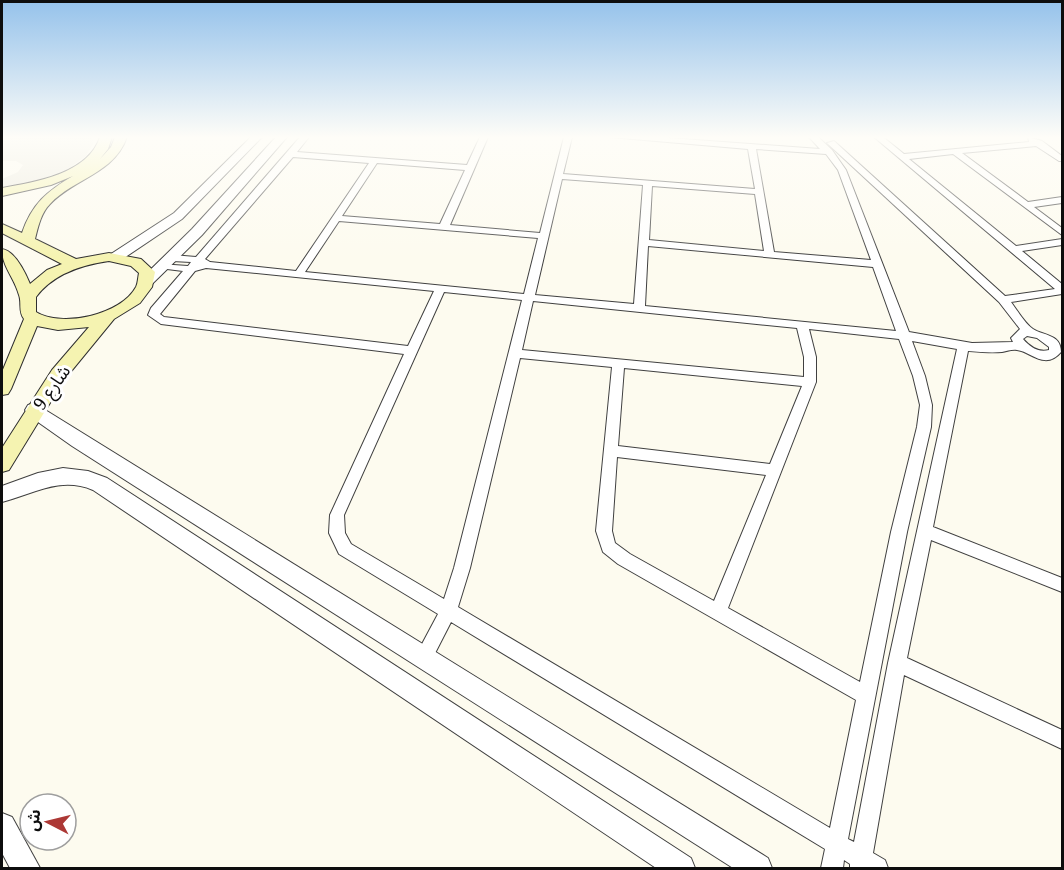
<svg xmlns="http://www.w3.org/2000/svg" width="1064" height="870" viewBox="0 0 1064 870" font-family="'Noto Serif','Noto Sans Arabic',serif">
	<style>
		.plaza { fill: #eceade }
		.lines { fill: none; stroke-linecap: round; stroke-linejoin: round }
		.minor-casing { stroke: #404040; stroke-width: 2 }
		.tertiary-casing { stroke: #404040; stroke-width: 2 }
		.secondary-casing { stroke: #2f2f2f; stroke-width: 2 }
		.minor { fill: #fff; fill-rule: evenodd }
		.tertiary { fill: #fff; fill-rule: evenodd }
		.secondary { fill: #f5f3b1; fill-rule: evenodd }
		.labels { text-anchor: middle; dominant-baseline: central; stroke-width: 6; stroke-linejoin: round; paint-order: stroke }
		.street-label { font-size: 18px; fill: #0d0d0d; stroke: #fff }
	</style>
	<rect width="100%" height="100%" fill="#fdfbef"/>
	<!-- plaza -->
	<polygon class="plaza" points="2,137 91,137 93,144 86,156 68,169 39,180 2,187 2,179 18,172 23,165 16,161 2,161"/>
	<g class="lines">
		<defs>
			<path id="minor" d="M300 137H309L297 152 467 165 480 137H488L450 225 540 233 564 137H572L563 174 755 189 748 149 610 137H655L820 149 809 137H818L832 150 846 170 909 332 972 343 1013 342 1011 338 1020 329 999 302 827 143 834 141 1005 296 1055 289 874 137H883L904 154 1029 142 1028 137 1042 141 1062 156V161H1059L1036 146 962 153 1028 202 1062 197V203L1034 207 1062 228V235L953 154 909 159 1016 246 1062 239V245L1022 251 1062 284V294L1011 302C1017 310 1025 324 1033 329 1044 336 1061 334 1061 352 1045 371 1030 351 1017 350 1013 349 1007 351 1002 352 991 353 980 352 968 351L933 527 1062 578V592L931 540 907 658 1062 730V749L904 675 873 853 885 860 888 868H850V864L844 860 843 868H821L825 849 451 622 429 665 423 668 417 665 414 659 438 614 339 554 329 533 330 515 404 354 161 324 148 315 151 308 183 271 159 268V264L188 266 191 262 172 261 167 258 172 255 196 257ZM756 149 826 154 838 170 871 260 774 252ZM293 157 369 163 296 271 210 262 205 259ZM377 163 465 170 440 224 342 216ZM562 179 643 185 634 304 535 295ZM652 186 755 194 764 251 649 240ZM339 221 538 238 524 294 305 272ZM648 246 873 267 896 331 645 306ZM206 268 434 291 408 346 164 317 160 314 195 271ZM444 292 522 300 454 568 444 599 351 544 345 533 344 515ZM533 301 797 328 804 357V377L522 350ZM809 329 899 339 913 376 920 405 917 427 891 532 860 682 728 608 816 382V357ZM1027 336 1037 338 1049 347V350C1038 353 1030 347 1023 339ZM912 341 957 349 888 663 854 842 848 839 907 532 931 427 932 405 925 376ZM520 358 612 367 596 531 603 552 618 564 856 700 830 828 458 607 470 568ZM624 368 802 386 770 464 618 446ZM617 457 766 475 714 601 630 554 615 543 612 531Z"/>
			<g id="tertiary">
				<polygon points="251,137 262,137 182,219 121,260 111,260 109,257 111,254 174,213"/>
				<polygon points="276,137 287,137 202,235 151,285 141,285 139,282 141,279 192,229"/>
				<polygon points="34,403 768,858 772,868 733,868 72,446 28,415 25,410 28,405"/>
				<path d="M63 468 88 471 107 478 691 858 695 868H656L93 490C60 476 33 494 2 502V486L38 473Z"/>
				<polygon points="2,813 12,817 40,868 10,868 2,853"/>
			</g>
			<path id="secondary" d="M100 137H112L108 149 100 159 111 147 115 137H127C114 174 74 178 50 204 41 213 38 227 35 239L76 259 109 253 141 259 155 272 152 287 140 303 114 319 64 380 9 470 2 472V448L52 370 89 327 58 330 37 326 11 389 8 394 2 395V372L24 319C18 311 22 303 19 295 14 277 2 267 2 249 15 251 25 272 30 284L47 270 62 264 2 233V224L22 233C32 204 47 191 73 176L51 185 2 196V188C35 182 88 174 100 137ZM109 261 131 266 139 273C138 277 138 283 136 287 121 315 62 328 36 312V297C53 274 81 265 109 261Z"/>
		</defs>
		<!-- minor casing -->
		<use href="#minor" class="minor-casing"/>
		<!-- tertiary casing -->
		<use href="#tertiary" class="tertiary-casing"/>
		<!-- secondary casing -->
		<use href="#secondary" class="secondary-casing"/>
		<!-- minor -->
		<use href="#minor" class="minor"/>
		<!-- tertiary -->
		<use href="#tertiary" class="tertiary"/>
		<!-- secondary -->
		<use href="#secondary" class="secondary"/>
	</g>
	<!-- sky -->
	<linearGradient id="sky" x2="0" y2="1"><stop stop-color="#95c2eb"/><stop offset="0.53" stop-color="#fefdf8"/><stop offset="1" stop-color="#fefdf8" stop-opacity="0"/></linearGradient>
	<rect width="1064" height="259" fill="url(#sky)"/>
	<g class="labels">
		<!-- street labels -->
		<g class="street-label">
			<text transform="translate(51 387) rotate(-55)">شارع 9</text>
		</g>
	</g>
	<!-- border -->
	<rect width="1064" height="870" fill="none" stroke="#0d0d0d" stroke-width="6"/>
	<!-- north arrow -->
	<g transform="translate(48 822) rotate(277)"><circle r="28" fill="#ffffff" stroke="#9e9e9e" stroke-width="1.5"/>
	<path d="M0-4.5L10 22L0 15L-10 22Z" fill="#ac3835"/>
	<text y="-9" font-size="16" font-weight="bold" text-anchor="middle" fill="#0d0d0d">ش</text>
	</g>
</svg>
